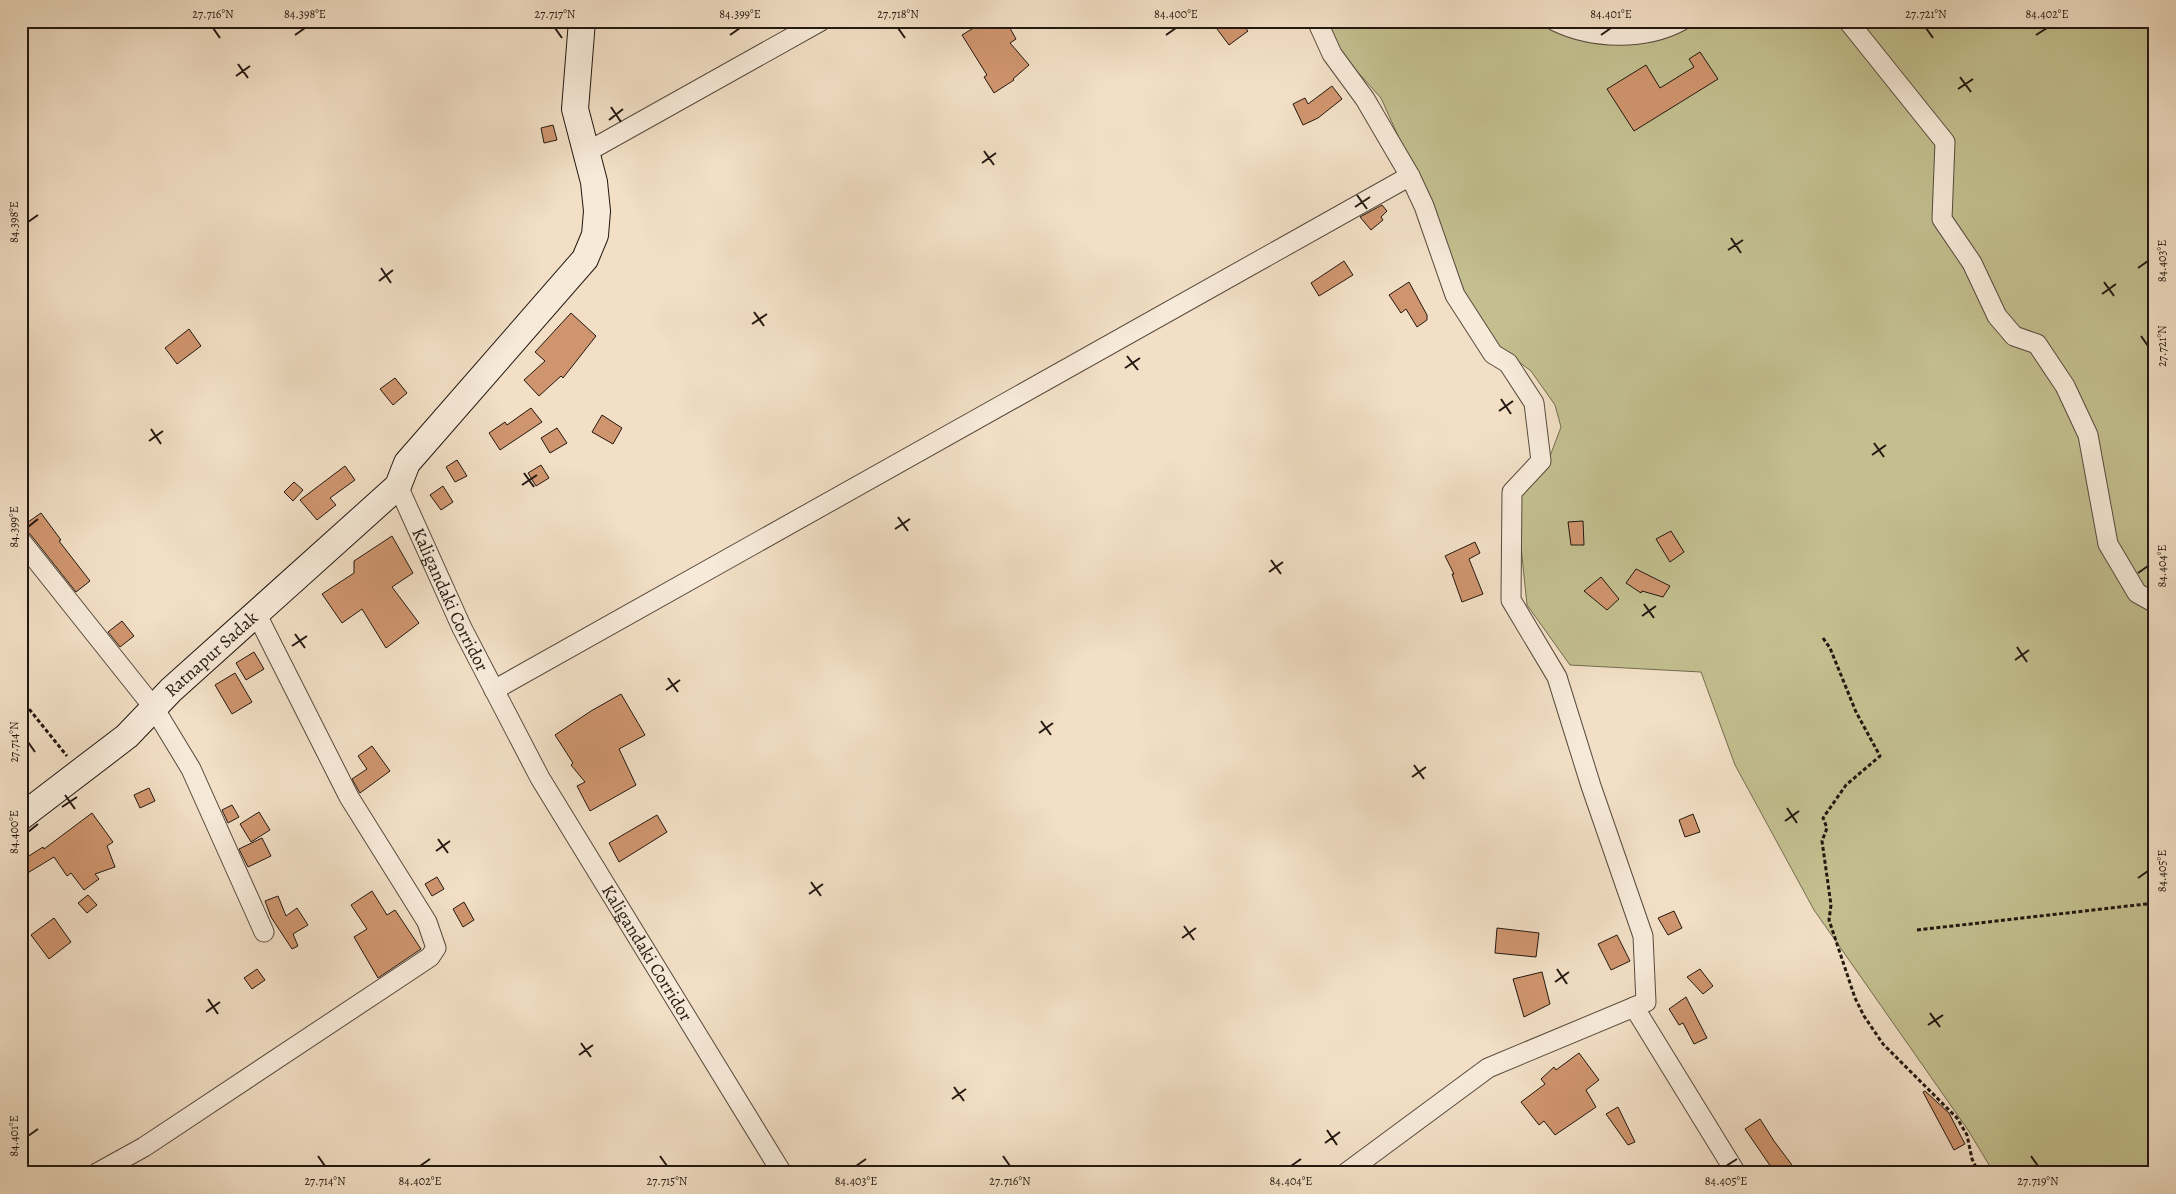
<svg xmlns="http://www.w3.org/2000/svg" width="2176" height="1194" viewBox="0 0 2176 1194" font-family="Alegreya,serif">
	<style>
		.green { fill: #c3bf8f; stroke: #736c50 }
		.building { fill: #cf956e; stroke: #231811 }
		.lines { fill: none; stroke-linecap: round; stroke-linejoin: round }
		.minor-casing { stroke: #574a3e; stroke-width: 21 }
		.secondary-casing { stroke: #231811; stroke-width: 28 }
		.path { stroke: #231811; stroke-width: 3; stroke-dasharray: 4 2.5; stroke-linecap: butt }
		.minor { stroke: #f7ead9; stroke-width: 19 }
		.secondary { stroke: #f7ead9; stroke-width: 26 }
		.ticks { fill: none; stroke: #231811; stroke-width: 2 }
		.labels { text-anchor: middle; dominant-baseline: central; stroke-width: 4.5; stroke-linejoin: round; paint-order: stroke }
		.street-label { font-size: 18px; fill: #231811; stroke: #f7ead9 }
		.neatline { fill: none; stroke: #231811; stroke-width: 2 }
		.ticks-label { font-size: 12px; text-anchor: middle; fill: #231811 }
	</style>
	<rect width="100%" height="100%" fill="#f2dfc5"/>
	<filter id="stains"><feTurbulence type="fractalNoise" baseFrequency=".004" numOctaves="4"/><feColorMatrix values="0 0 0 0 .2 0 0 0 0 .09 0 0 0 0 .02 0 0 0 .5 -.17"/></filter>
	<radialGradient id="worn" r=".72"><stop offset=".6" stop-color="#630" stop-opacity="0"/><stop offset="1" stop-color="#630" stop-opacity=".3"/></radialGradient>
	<!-- green -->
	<polygon class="green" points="1323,21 2155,21 2155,1173 1994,1173 1968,1130 1814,910 1735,765 1701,672 1570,665 1527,605 1516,498 1550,456 1561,427 1555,405 1531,371 1491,341 1461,291 1431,209 1381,98 1337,49"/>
	<!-- building -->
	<g class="building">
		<polygon points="985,21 1006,21 1016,39 1010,43 1029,65 1013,79 1014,80 994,93 984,77 987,75 962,35"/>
		<polygon points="1211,21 1240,21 1248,31 1229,45"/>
		<polygon points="1700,52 1718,79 1634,131 1607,89 1646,65 1660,88 1694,67 1689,59"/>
		<polygon points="1332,86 1342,99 1318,118 1303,125 1293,104 1305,98 1308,104"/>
		<polygon points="553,125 557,140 544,143 541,128"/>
		<polygon points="1382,205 1387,211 1381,217 1383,220 1371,230 1360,217"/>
		<polygon points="1344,261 1353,275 1319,296 1311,283"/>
		<polygon points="1409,282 1427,315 1427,320 1417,327 1406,309 1401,313 1389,295"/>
		<polygon points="571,313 596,336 563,378 561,376 539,396 524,380 545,361 535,352"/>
		<polygon points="189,329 201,346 177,364 165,348"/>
		<polygon points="395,378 407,393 393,405 380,389"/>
		<polygon points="531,408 542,422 500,450 489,433 505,422 507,425"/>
		<polygon points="602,415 622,428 613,444 592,432"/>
		<polygon points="557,428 567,443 550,453 541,438"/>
		<polygon points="457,460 467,476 455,482 446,467"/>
		<polygon points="541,465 549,478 536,486 528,473"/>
		<polygon points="345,466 355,480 330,498 336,505 317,520 300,500"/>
		<polygon points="294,482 303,490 293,501 284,492"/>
		<polygon points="443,486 453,502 441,510 430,495"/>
		<polygon points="41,513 61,540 59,541 90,581 76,592 30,534 21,530 21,527"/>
		<polygon points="1583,521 1584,545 1571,545 1568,522"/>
		<polygon points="1671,531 1684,552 1670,562 1656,539"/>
		<polygon points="392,536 413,573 392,587 419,623 386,648 362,609 342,623 322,594 354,573 354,561"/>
		<polygon points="1475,542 1480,553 1469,559 1483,594 1462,602 1452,574 1454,574 1445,556"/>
		<polygon points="1636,569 1670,586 1663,597 1642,591 1641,593 1626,583"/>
		<polygon points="1601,577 1619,599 1607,610 1584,591"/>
		<polygon points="122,621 134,636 120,647 108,632"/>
		<polygon points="254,652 264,669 246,680 236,663"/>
		<polygon points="235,673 252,702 232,714 215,685"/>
		<polygon points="621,694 645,735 619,749 636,785 590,811 577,786 585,782 571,765 573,763 555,735 591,711"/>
		<polygon points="372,746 390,771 360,793 352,779 367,769 358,756"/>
		<polygon points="149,788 155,801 140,808 134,795"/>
		<polygon points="232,805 239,817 228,823 222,810"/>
		<polygon points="259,812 270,830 251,842 240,824"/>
		<polygon points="92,813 113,842 107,846 115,867 95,874 99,879 84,890 71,873 67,876 54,857 21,877 21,861 43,847 44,849"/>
		<polygon points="1693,814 1700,832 1685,837 1679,820"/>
		<polygon points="657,815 667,832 619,862 609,843"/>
		<polygon points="262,838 271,856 248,867 239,849"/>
		<polygon points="437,877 444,889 432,896 425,884"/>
		<polygon points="372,891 387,915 395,910 421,949 378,978 354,937 367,929 351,905"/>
		<polygon points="88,895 97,905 87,913 78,903"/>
		<polygon points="278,896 286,916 297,908 308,925 293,934 298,946 292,949 271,917 265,901"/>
		<polygon points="464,902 474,920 463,927 453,909"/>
		<polygon points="1674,911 1682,928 1668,935 1658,918"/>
		<polygon points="54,918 71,942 49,959 31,935"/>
		<polygon points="1497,928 1539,933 1536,957 1495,953"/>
		<polygon points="1617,935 1630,961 1611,970 1598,944"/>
		<polygon points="257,969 265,980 252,989 244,978"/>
		<polygon points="1700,969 1713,986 1703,994 1687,977"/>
		<polygon points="1542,972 1550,1004 1524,1017 1513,979"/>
		<polygon points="1686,997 1707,1038 1694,1044 1683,1023 1679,1025 1669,1009"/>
		<polygon points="1579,1053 1599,1080 1586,1090 1596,1107 1555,1135 1544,1121 1539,1125 1521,1102 1545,1084 1541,1079 1554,1067 1556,1070"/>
		<polygon points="1925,1091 1949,1113 1965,1144 1954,1150 1923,1092"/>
		<polygon points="1618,1107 1635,1142 1628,1145 1606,1114"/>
		<polygon points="1760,1119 1774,1141 1798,1173 1776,1173 1769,1164 1745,1129"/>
	</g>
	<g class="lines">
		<defs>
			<g id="minor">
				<polyline points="1317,21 1332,54 1365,99 1410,176 1424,206 1455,295 1493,354 1508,363 1534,403 1541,461 1512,492 1511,600 1557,677 1591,786 1643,936 1646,1002 1488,1068 1346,1173"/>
				<path d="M1555 21C1592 39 1644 41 1681 21"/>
				<polyline points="1848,21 1945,142 1942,219 1972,263 1997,316 2014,336 2037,344 2065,386 2088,435 2108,544 2137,593 2155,603"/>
				<polyline points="585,153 821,21"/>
				<path id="s1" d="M398 486 462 628 540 778 782 1173"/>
				<polyline points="21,541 154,708 191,769 264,932"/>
				<polyline points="494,690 1410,176"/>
				<polyline points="1634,1007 1736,1173"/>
				<polyline points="97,1173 144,1147 430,957 436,948 427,922 349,797 256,613"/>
			</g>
			<g id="secondary">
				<path id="s2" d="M21 817 127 736 171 690 398 486 407 463 585 259 595 235 597 211 594 182 575 109 582 21"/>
			</g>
		</defs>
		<!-- minor casing -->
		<use href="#minor" class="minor-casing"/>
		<!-- secondary casing -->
		<use href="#secondary" class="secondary-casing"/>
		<!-- path -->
		<g class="path">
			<polyline points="1823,638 1830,648 1856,712 1880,756 1846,785 1823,818 1827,828 1822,841 1831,905 1829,920 1855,998 1864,1016 1883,1044 1957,1118 1967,1135 1972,1159 1979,1173"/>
			<polyline points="21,699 67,756"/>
			<polyline points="1917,930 2155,903"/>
		</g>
		<!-- minor -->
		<use href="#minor" class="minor"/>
		<!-- secondary -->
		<use href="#secondary" class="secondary"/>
	</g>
	<!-- ticks -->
	<path class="ticks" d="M213 28 220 38M555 28 562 38M898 28 905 38M1926 28 1933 38M295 35 305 28M730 35 740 28M1166 35 1176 28M1601 35 1611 28M2036 35 2047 28M238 64 248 78M236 76 250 66M1960 77 1971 92M1958 89 1973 79M611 107 621 122M609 120 623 109M984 151 994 165M982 163 996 153M1357 195 1367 209M1355 207 1370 197M28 222 38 215M1731 238 1741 253M1728 250 1743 240M381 268 391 283M2138 268 2148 261M379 281 393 270M2104 282 2114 296M2102 294 2116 284M754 312 764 326M752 324 767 314M2141 336 2148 346M1127 356 1138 370M1125 368 1140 358M1501 399 1511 414M1499 411 1513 401M151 429 161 444M149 441 163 431M1874 443 1884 457M1872 455 1886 445M524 473 534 487M522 485 537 475M898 517 908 531M28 527 38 519M895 529 910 519M1271 560 1281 574M1269 572 1283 562M2138 573 2148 566M1644 604 1654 618M1642 616 1656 606M295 634 305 648M292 646 307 636M2017 647 2027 662M2015 660 2029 650M668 678 678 692M666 690 680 680M1041 721 1051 735M1039 733 1053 723M28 742 35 752M1414 765 1424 779M1412 777 1426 767M65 795 75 809M62 807 77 797M1787 808 1797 823M1785 821 1799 811M28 832 38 824M438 839 448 853M436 851 450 841M2138 878 2148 871M811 882 821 896M809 894 823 884M1184 926 1194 940M1182 938 1196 928M1557 969 1567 984M1555 982 1569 972M208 999 218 1014M206 1012 220 1002M1930 1013 1940 1027M1928 1025 1943 1015M581 1043 591 1057M579 1055 593 1045M954 1087 964 1101M952 1099 966 1089M1327 1130 1337 1145M28 1136 38 1129M1325 1143 1340 1132M318 1156 325 1166M660 1156 667 1166M1003 1156 1010 1166M2031 1156 2038 1166M420 1166 430 1159M856 1166 866 1159M1291 1166 1301 1159M1726 1166 1737 1159"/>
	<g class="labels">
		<!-- street labels -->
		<g class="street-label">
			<text stroke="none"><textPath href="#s1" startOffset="125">Kaligandaki Corridor</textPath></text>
			<text stroke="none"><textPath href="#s2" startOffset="251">Ratnapur Sadak</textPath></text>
			<text stroke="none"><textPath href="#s1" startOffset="530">Kaligandaki Corridor</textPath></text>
		</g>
	</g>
	<!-- margin -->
	<rect width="2176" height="1194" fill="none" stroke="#f2dfc5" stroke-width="55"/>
	<rect x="28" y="28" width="2120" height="1138" class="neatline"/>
	<g class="ticks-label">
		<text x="213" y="18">27.716°N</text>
		<text x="305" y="18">84.398°E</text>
		<text x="555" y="18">27.717°N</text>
		<text x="740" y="18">84.399°E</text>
		<text x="898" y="18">27.718°N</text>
		<text x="1176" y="18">84.400°E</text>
		<text x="1611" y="18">84.401°E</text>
		<text x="1926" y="18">27.721°N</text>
		<text x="2047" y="18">84.402°E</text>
		<text transform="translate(14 222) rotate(-90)" y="4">84.398°E</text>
		<text transform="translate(2162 261) rotate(-90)" y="4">84.403°E</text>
		<text transform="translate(2162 346) rotate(-90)" y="4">27.721°N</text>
		<text transform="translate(14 527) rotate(-90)" y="4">84.399°E</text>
		<text transform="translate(2162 566) rotate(-90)" y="4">84.404°E</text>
		<text transform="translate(14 742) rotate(-90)" y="4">27.714°N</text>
		<text transform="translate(14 832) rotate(-90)" y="4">84.400°E</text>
		<text transform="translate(2162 871) rotate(-90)" y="4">84.405°E</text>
		<text transform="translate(14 1136) rotate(-90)" y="4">84.401°E</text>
		<text x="325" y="1185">27.714°N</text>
		<text x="420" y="1185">84.402°E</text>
		<text x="667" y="1185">27.715°N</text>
		<text x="856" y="1185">84.403°E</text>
		<text x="1010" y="1185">27.716°N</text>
		<text x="1291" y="1185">84.404°E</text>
		<text x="1726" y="1185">84.405°E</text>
		<text x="2038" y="1185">27.719°N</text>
	</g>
	<rect width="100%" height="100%" filter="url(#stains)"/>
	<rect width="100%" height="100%" fill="url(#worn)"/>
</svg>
